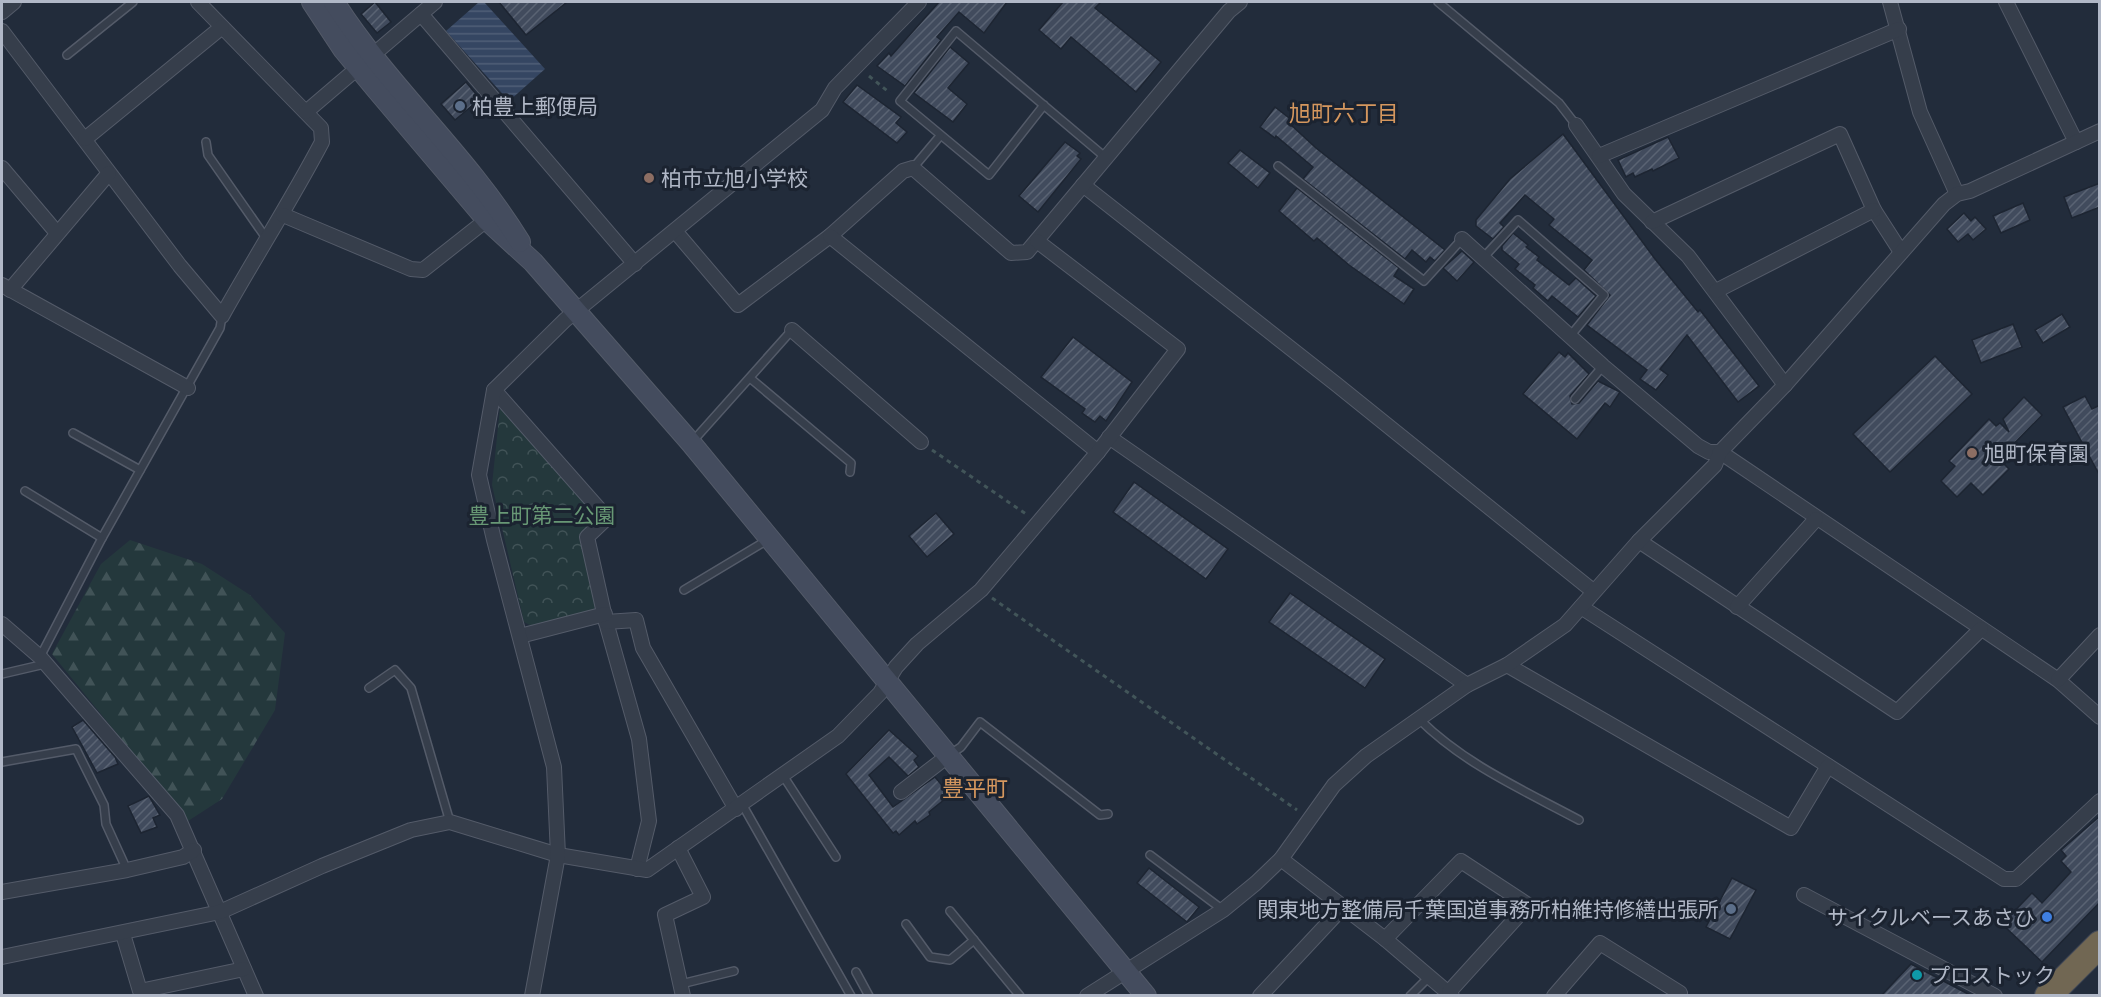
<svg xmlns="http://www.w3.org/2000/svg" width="2101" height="997" viewBox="0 0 2101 997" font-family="Arial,'Noto Sans JP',sans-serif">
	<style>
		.forest { fill: url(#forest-firs) }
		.park { fill: url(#park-crowns) }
		.water { fill: url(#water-rules) }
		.building { fill: url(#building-hatch); stroke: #1d2532; stroke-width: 1.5 }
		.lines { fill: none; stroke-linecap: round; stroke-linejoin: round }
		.lane-casing { stroke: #545b69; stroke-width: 10 }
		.street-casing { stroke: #545b69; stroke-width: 16 }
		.secondary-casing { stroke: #545b69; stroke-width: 22 }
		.highway-casing { stroke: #414856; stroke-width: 28 }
		.path { stroke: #425559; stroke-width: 3; stroke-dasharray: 4.5 4.5; stroke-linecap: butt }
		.lane { stroke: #363e4b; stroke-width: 7 }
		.street { stroke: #363e4b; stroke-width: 14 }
		.secondary { stroke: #444c5e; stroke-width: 20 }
		.highway { stroke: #716753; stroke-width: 26 }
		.service-dot { fill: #5c6f8a; stroke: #1b2330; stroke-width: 2 }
		.education-dot { fill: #8d6e63; stroke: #1b2330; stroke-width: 2 }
		.shop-dot { fill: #3f7fe0; stroke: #1b2330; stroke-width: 2 }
		.culture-dot { fill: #0f9aa8; stroke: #1b2330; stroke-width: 2 }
		.labels { text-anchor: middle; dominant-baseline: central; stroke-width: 6; stroke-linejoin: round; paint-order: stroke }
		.poi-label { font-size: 21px; fill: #b1b8c7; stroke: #1b2330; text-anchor: start }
		.park-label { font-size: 21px; fill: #689875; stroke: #1b2330 }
		.neighbourhood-label { font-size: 22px; fill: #d5975e; stroke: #1b2330 }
	</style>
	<defs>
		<pattern id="forest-firs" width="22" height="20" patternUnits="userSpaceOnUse" patternTransform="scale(1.5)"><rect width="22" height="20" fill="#24383c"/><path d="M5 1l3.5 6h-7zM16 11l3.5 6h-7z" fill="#415357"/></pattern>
		<pattern id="park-crowns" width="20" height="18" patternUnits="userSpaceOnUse" patternTransform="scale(1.5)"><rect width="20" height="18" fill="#24383c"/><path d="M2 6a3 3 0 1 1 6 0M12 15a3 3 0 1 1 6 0" fill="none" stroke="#415357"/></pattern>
		<pattern id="water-rules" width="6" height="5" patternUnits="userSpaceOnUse" patternTransform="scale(1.5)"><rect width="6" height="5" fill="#354662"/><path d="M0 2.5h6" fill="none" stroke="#505f77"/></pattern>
		<pattern id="building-hatch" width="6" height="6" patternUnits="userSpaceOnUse" patternTransform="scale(1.5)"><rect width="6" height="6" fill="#414b5d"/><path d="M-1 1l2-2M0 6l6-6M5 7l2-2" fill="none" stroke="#5a6373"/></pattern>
	</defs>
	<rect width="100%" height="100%" fill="#222c3b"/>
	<!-- forest -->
	<polygon class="forest" points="130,540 202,564 250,595 285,633 275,710 222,799 188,821 52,654 101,564"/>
	<!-- park -->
	<polygon class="park" points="500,408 509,412 595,514 595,521 580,535 596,606 591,612 532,626 524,622 492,485"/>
	<!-- water -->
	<polygon class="water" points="479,2 484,2 545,69 509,101 446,31"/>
	<!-- building -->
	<g class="building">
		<polygon points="375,2 391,22 377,33 361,14"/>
		<polygon points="499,2 567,2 526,35"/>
		<polygon points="939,2 1007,2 984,33 959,12 937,37 941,40 905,86 877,66 889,53 891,56"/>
		<polygon points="1063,2 1101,2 1095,8 1161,62 1136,92 1071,37 1061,49 1039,30"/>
		<polygon points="950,47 969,63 948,88 967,104 953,122 914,93"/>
		<polygon points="466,82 480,99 455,120 441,104"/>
		<polygon points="857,85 901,117 896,123 907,132 897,143 843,102"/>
		<polygon points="1275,107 1293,121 1290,124 1316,148 1445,250 1435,261 1430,257 1426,262 1412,250 1405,259 1303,179 1313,167 1276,136 1275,138 1260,127"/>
		<polygon points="1563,134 1655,259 1698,312 1700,310 1759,386 1738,402 1687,335 1660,369 1668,375 1656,390 1640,379 1647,370 1587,325 1610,295 1584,270 1592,260 1549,225 1554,219 1525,195 1500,223 1504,227 1493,239 1476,226 1476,220 1510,179"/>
		<polygon points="1668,137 1679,158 1653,171 1652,169 1635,177 1633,173 1626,177 1618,160"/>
		<polygon points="1065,142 1080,153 1077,156 1081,159 1038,212 1019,196"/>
		<polygon points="1240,150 1270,173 1258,188 1228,163"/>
		<polygon points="2100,183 2100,207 2072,218 2064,197"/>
		<polygon points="1297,188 1399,268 1394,276 1414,289 1404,304 1349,265 1317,238 1314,241 1279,211"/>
		<polygon points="2023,203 2030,220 2001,233 1993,216"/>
		<polygon points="1964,213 1971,221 1975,217 1986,229 1973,240 1968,234 1958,242 1947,229"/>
		<polygon points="1513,233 1528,245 1526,247 1539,257 1537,260 1569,285 1576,278 1596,296 1578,317 1552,296 1548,301 1533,288 1535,285 1515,269 1519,264 1502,250 1502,246"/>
		<polygon points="1462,251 1474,262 1457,281 1443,268"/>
		<polygon points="2062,314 2070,327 2043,343 2035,330"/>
		<polygon points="2013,324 2022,347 1981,363 1972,340"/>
		<polygon points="1073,337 1132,382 1106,421 1100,416 1095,422 1082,413 1085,409 1041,377"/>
		<polygon points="1559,352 1565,357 1568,353 1589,374 1570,396 1572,404 1579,403 1598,381 1620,392 1610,407 1605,403 1577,439 1523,394"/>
		<polygon points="1935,356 1972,394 1890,472 1853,434"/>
		<polygon points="2085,396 2092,409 2100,405 2100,476 2063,407"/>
		<polygon points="2024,397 2042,415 1999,459 2009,469 1983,495 1971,483 1957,497 1941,481 1955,466 1949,461 1989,419 1996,426 2000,423 2009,432 2003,419"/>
		<polygon points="1134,482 1228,549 1206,579 1113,512"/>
		<polygon points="936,513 954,534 927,557 909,536"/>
		<polygon points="1290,593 1385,659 1365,688 1269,622"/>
		<polygon points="83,720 115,757 118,764 97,773 72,727"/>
		<polygon points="889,730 918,756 914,760 919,767 908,776 889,757 869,775 893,807 935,777 950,795 929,812 930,815 917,824 915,821 899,835 896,831 893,833 846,774"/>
		<polygon points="149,796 160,815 153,818 157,827 141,833 128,806"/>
		<polygon points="2100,816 2100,902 2042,962 2002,924 2032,893 2042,903 2071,872 2061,861 2066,856 2061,850"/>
		<polygon points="1149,868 1199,907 1187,922 1137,883"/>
		<polygon points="1732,878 1756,890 1730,939 1706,927"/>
		<polygon points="1911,964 1972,996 1881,996"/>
	</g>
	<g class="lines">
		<defs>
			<g id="lane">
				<polyline points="1438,2 1559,103 1576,125"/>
				<polyline points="67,55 133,2"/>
				<polyline points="1044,105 989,175 900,101 956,31 1105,157"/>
				<polyline points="206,142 208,155 266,238"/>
				<polyline points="1278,166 1424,281 1462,239"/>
				<polyline points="913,168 940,136"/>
				<polyline points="1483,258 1518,220 1604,295 1571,335"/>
				<polyline points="750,378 851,463 850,472"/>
				<polyline points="1575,399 1603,366"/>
				<polyline points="73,433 140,470"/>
				<polyline points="693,441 792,330"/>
				<polyline points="25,491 102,538"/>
				<polyline points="684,590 769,539"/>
				<polyline points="40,657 102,538 220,328 222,316"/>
				<polyline points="2,674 45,664"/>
				<polyline points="369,688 395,670 411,688 450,822"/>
				<path d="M1419 719C1464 764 1523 790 1579 820"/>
				<polyline points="949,755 961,747 980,722 1100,815 1108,814"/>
				<polyline points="2,762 76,749 104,805 106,824 127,870"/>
				<polyline points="782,774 836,857"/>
				<polyline points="742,804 851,996"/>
				<polyline points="1150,855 1223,910"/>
				<polyline points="950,911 1020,996"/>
				<polyline points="906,924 930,957 950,960 974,940"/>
				<polyline points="856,972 869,996"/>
				<polyline points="681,984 734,971"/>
				<polyline points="1410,996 1430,976"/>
			</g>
			<g id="street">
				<polyline points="1890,2 1920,112 1957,194"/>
				<polyline points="2006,2 2076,142"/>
				<polyline points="2,12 14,2"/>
				<polyline points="421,14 635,264"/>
				<path d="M2 31 180 266 222 316C255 257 291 201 322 142L321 128 198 2"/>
				<polyline points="306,112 435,2"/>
				<polyline points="1576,125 1624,194 1688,256 1785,385"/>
				<polyline points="85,139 222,27"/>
				<polyline points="1599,156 1899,29"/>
				<polyline points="2,168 57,233"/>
				<polyline points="1083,185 1336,384 1593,591"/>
				<polyline points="283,215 411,269 423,270 494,214"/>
				<polyline points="1652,222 1840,134 1874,210 1901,252"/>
				<polyline points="675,231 738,305 830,236 903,171 913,168 1011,253 1027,252 1229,11 1240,2"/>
				<polyline points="830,236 1098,452"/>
				<polyline points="1462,239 1603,366 1698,446 1709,452 1720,452 2058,680 2100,717"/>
				<polyline points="2,285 188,388"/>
				<polyline points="10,290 109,173"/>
				<polyline points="1716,291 1874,210"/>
				<polyline points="792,330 921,442"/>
				<polyline points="494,390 607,518 587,537 606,622 639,739 649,821 637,869"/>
				<polyline points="1109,437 1467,685"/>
				<polyline points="1639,541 1897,712 1981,629"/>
				<polyline points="1581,607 2004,879 2016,879 2100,801"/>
				<polyline points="1737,607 1816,519"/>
				<polyline points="606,622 636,620 643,648 736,809"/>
				<polyline points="2,624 40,657 177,815 256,996"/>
				<polyline points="520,636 605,614"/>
				<polyline points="1507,665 1791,828 1828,766"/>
				<polyline points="2058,680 2100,635"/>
				<polyline points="901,792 949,755"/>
				<polyline points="678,848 703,897 665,915 683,996"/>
				<polyline points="1281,859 1385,939 1452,996"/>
				<polyline points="2,892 127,870 183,857 194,850"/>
				<polyline points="1804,895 1995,996"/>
				<polyline points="123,934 140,991 244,969"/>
				<polyline points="1385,939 1461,861 1528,905 1449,992"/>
				<polyline points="2,957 220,912 322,866 411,830 450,822 558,855 647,870 838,736 880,693 896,667 917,644 981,590 1098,452 1178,349 1037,241"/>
				<polyline points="532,996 558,855 554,767 494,540 479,475 494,390 565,320 822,110 835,88 919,2"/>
				<polyline points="1087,996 1223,910 1256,883 1281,859 1334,785 1366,756 1467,685 1507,665 1565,625 1639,541 1715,465 1720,452 1785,385 1944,204 1957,194 1970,191 2100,131"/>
				<polyline points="1260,996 1343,907"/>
				<polyline points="1554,996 1600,943 1680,993 1678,996"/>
			</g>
			<g id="secondary">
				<polyline points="312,2 343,49 377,90 487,220 533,262 691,443 1146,996"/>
				<path d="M334 2C388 87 467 155 520 242"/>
			</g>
			<polyline id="highway" points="2048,996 2100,944"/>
		</defs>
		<!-- lane casing -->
		<use href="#lane" class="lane-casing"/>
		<!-- street casing -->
		<use href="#street" class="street-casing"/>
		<!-- secondary casing -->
		<use href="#secondary" class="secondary-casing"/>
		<!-- highway casing -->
		<use href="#highway" class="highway-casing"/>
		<!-- path -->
		<g class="path">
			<polyline points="869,76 890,93"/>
			<polyline points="932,450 1026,514"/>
			<polyline points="992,598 1297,810"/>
		</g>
		<!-- lane -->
		<use href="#lane" class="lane"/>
		<!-- street -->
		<use href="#street" class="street"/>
		<!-- secondary -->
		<use href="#secondary" class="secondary"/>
		<!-- highway -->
		<use href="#highway" class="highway"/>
	</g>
	<!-- markers -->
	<g class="service-dot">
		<circle cx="460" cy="106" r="6"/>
		<circle cx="1731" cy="909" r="6"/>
	</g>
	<g class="education-dot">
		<circle cx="649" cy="178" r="6"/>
		<circle cx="1972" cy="453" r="6"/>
	</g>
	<circle class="shop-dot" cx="2047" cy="917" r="6"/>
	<circle class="culture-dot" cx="1917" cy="975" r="6"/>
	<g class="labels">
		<!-- poi labels -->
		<g class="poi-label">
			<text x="472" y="106">柏豊上郵便局</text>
			<text x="661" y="178">柏市立旭小学校</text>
			<text x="1984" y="453">旭町保育園</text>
			<text x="1719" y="909" text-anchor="end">関東地方整備局千葉国道事務所柏維持修繕出張所</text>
			<text x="2035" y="917" text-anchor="end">サイクルベースあさひ</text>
			<text x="1929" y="975">プロストック</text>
		</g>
		<!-- park labels -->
		<g class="park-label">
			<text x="542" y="515">豊上町第二公園</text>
		</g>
		<!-- neighbourhood labels -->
		<g class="neighbourhood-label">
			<text x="1344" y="113">旭町六丁目</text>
			<text x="975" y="788">豊平町</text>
		</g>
	</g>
	<!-- border -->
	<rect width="2101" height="997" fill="none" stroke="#b1b8c7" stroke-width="6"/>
</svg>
